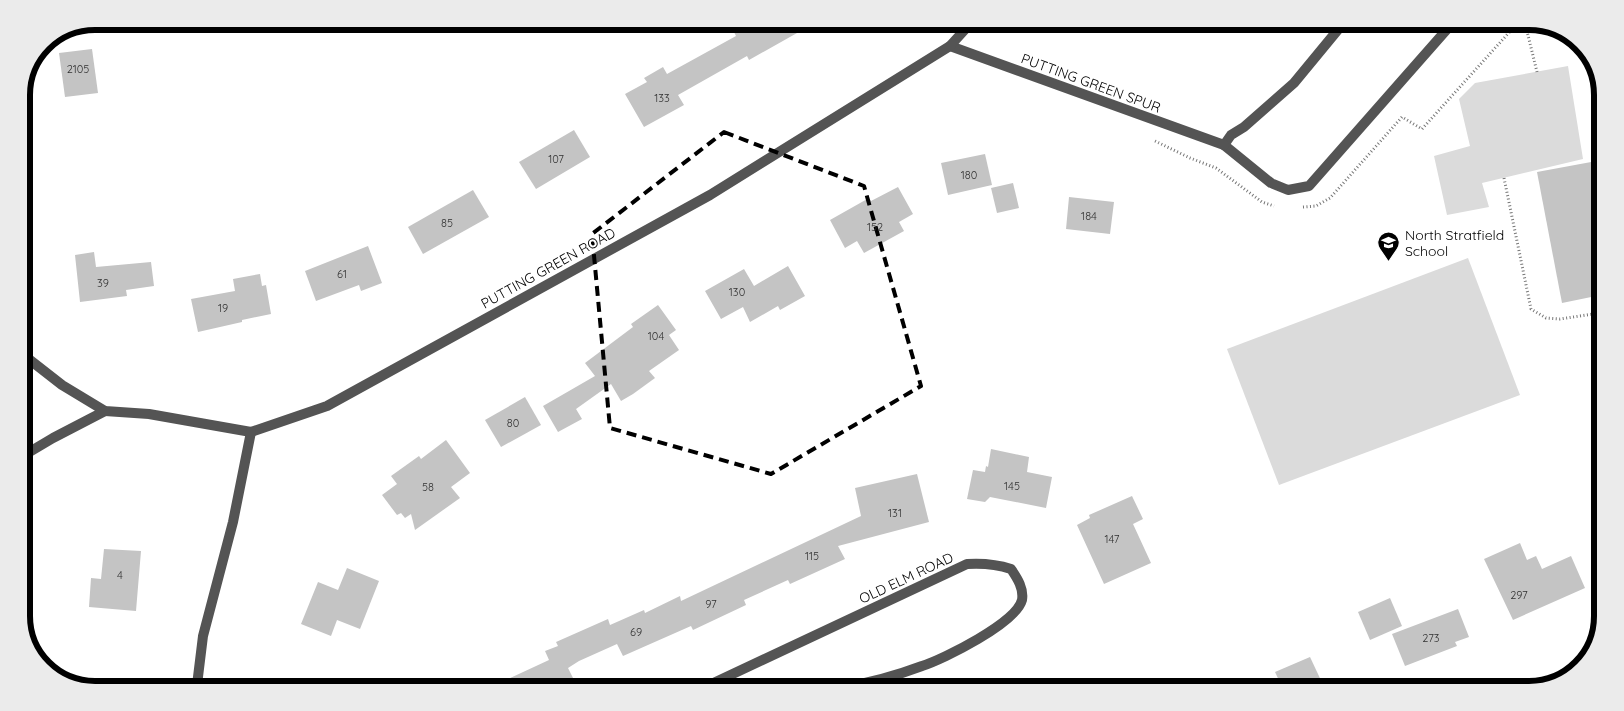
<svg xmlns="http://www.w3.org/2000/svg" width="1624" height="711" viewBox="0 0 1624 711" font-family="Quicksand,sans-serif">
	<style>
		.green { fill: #dbdbdb }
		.building { fill: #c4c4c4 }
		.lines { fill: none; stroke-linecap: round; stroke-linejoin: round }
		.path { stroke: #767676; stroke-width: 3; stroke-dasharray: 1 2.5; stroke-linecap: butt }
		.service { stroke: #545454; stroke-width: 10 }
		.minor { stroke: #545454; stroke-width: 10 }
		.marked { fill: none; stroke: #000; stroke-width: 4; stroke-dasharray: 10 6; stroke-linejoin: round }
		.labels { text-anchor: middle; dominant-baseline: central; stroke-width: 4; stroke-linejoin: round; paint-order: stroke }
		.number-label { font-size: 11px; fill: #313131 }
		.street-label { font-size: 14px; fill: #000; stroke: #fff }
		.poi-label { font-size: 14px; fill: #000; stroke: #fff; text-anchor: start }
		.rim { fill: none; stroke: #000; stroke-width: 6 }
	</style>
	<rect width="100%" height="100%" fill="#fff"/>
	<!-- green -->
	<g class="green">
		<polygon points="1568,66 1583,159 1482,183 1489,207 1447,215 1434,156 1470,146 1459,99 1475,83"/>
		<polygon points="1468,258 1520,395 1279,485 1227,349"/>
	</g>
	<!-- building -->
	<g class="building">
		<polygon points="749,24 813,24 749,60 747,56 678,95 684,105 644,127 625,94 647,82 644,78 663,67 667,74 736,36 734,32"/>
		<polygon points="92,49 98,93 65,97 59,53"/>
		<polygon points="574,130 590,157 536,189 519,162"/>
		<polygon points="985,154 992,185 948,195 941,163"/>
		<polygon points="1602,160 1601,295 1562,303 1537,172"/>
		<polygon points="1013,183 1019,208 997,213 991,188"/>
		<polygon points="898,187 913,214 899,222 904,231 864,253 857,241 845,248 830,220 869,198 871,201"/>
		<polygon points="473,190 489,217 423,254 408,227"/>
		<polygon points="1069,197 1114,202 1110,234 1066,229"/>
		<polygon points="368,246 382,283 361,291 359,285 316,301 305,271"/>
		<polygon points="94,252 96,267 151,262 154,286 126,290 127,296 80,302 75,255"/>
		<polygon points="788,266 805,296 780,310 778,306 750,322 743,307 721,319 705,291 744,269 754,286"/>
		<polygon points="260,274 262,286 266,285 271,314 242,320 242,322 198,332 191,299 235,291 233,279"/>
		<polygon points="658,305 676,330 669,335 679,350 649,371 655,378 633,394 621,401 611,384 576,409 582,419 558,432 543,406 595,376 585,363 633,327 631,324"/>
		<polygon points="525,397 541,425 501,447 485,420"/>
		<polygon points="446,440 470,473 451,487 460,498 415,530 411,514 405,518 401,513 397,515 382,495 397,484 391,476 419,456 421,459"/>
		<polygon points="991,449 1029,457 1027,472 1052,477 1046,508 990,497 985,502 967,499 973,470 985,472 986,466 988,467"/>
		<polygon points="917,474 929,522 838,546 845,559 790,584 788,580 744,600 746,605 693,630 691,626 623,656 617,644 579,661 568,668 577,686 493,686 549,660 545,651 558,646 556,642 608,619 610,625 644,610 645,613 680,596 681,601 861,516 855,488"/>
		<polygon points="1132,496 1143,519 1133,524 1151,563 1104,584 1077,525 1090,518 1089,515"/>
		<polygon points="1520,543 1527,560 1536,556 1542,569 1571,556 1585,588 1513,620 1484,559"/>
		<polygon points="104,549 141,551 136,611 89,607 91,578 101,579"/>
		<polygon points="347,568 379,581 360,629 337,620 331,636 301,624 318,582 338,590"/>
		<polygon points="1390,598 1402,626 1370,640 1358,612"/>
		<polygon points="1458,609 1469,637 1455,642 1457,646 1405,666 1392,634"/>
		<polygon points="1310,657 1325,689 1283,689 1275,672"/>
	</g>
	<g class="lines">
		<!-- path -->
		<g class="path">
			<polyline points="1526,27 1537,72"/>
			<polyline points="1155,141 1190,158 1216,168 1262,202 1274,206"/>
			<polyline points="1504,178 1531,309 1546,318 1560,319 1600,313"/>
			<polyline points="1303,207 1316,206 1330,198 1402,117 1422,129 1514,27"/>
		</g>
		<!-- service -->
		<polyline class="service" points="1341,26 1294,83 1244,127 1231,135 1224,145 1271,183 1288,190 1309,186 1449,27"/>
		<!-- minor -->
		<g class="minor">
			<polyline points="950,46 1224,145"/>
			<polyline points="21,353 62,385 105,411 149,414 251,432 327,406 710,195 950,46 969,25"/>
			<polyline points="21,457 53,438 105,411"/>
			<polyline points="711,684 760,687"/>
			<polyline points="197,685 203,636 233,522 251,432"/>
			<path d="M705 687 967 564C983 563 996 564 1011 569 1017 578 1024 588 1022 600 1016 623 944 659 922 666 898 675 869 683 844 687"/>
		</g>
	</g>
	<!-- marked area -->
	<path class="marked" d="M724 132 864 186 921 386 771 474 610 428 592 234Z"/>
	<!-- icons -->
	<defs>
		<symbol id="school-pin" viewBox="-11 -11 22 30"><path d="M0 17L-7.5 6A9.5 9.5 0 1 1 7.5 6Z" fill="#000" stroke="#fff"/><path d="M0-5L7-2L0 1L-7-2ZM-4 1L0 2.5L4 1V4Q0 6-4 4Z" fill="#fff"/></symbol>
	</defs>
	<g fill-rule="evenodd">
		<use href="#school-pin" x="1376" y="230" width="25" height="34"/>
	</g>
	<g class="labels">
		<!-- number labels -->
		<g class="number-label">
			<text x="78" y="69">2105</text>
			<text x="662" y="98">133</text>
			<text x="556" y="159">107</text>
			<text x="969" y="175">180</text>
			<text x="1089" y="216">184</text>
			<text x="447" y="223">85</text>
			<text x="875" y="227">152</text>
			<text x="342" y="274">61</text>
			<text x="103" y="283">39</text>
			<text x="737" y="292">130</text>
			<text x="223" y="308">19</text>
			<text x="656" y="336">104</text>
			<text x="513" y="423">80</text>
			<text x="1012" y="486">145</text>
			<text x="428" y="487">58</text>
			<text x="895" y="513">131</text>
			<text x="1112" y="539">147</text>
			<text x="812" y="556">115</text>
			<text x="120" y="575">4</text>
			<text x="1519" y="595">297</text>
			<text x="711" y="604">97</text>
			<text x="636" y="632">69</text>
			<text x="1431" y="638">273</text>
		</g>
		<!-- street labels -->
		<g class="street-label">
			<text transform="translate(1091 83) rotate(20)">PUTTING GREEN SPUR</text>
			<text transform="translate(548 268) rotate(-29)">PUTTING GREEN ROAD</text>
			<text transform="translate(906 578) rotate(-25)">OLD ELM ROAD</text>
		</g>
		<!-- poi labels -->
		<g class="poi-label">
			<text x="1405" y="235">North Stratfield<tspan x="1405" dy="16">School</tspan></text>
		</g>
	</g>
	<!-- crop -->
	<path d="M0 0H1624V711H0ZM95 30H1529A65 65 0 0 1 1594 95V616A65 65 0 0 1 1529 681H95A65 65 0 0 1 30 616V95A65 65 0 0 1 95 30Z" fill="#ebebeb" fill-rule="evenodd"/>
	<path class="rim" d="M95 30H1529A65 65 0 0 1 1594 95V616A65 65 0 0 1 1529 681H95A65 65 0 0 1 30 616V95A65 65 0 0 1 95 30Z"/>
</svg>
